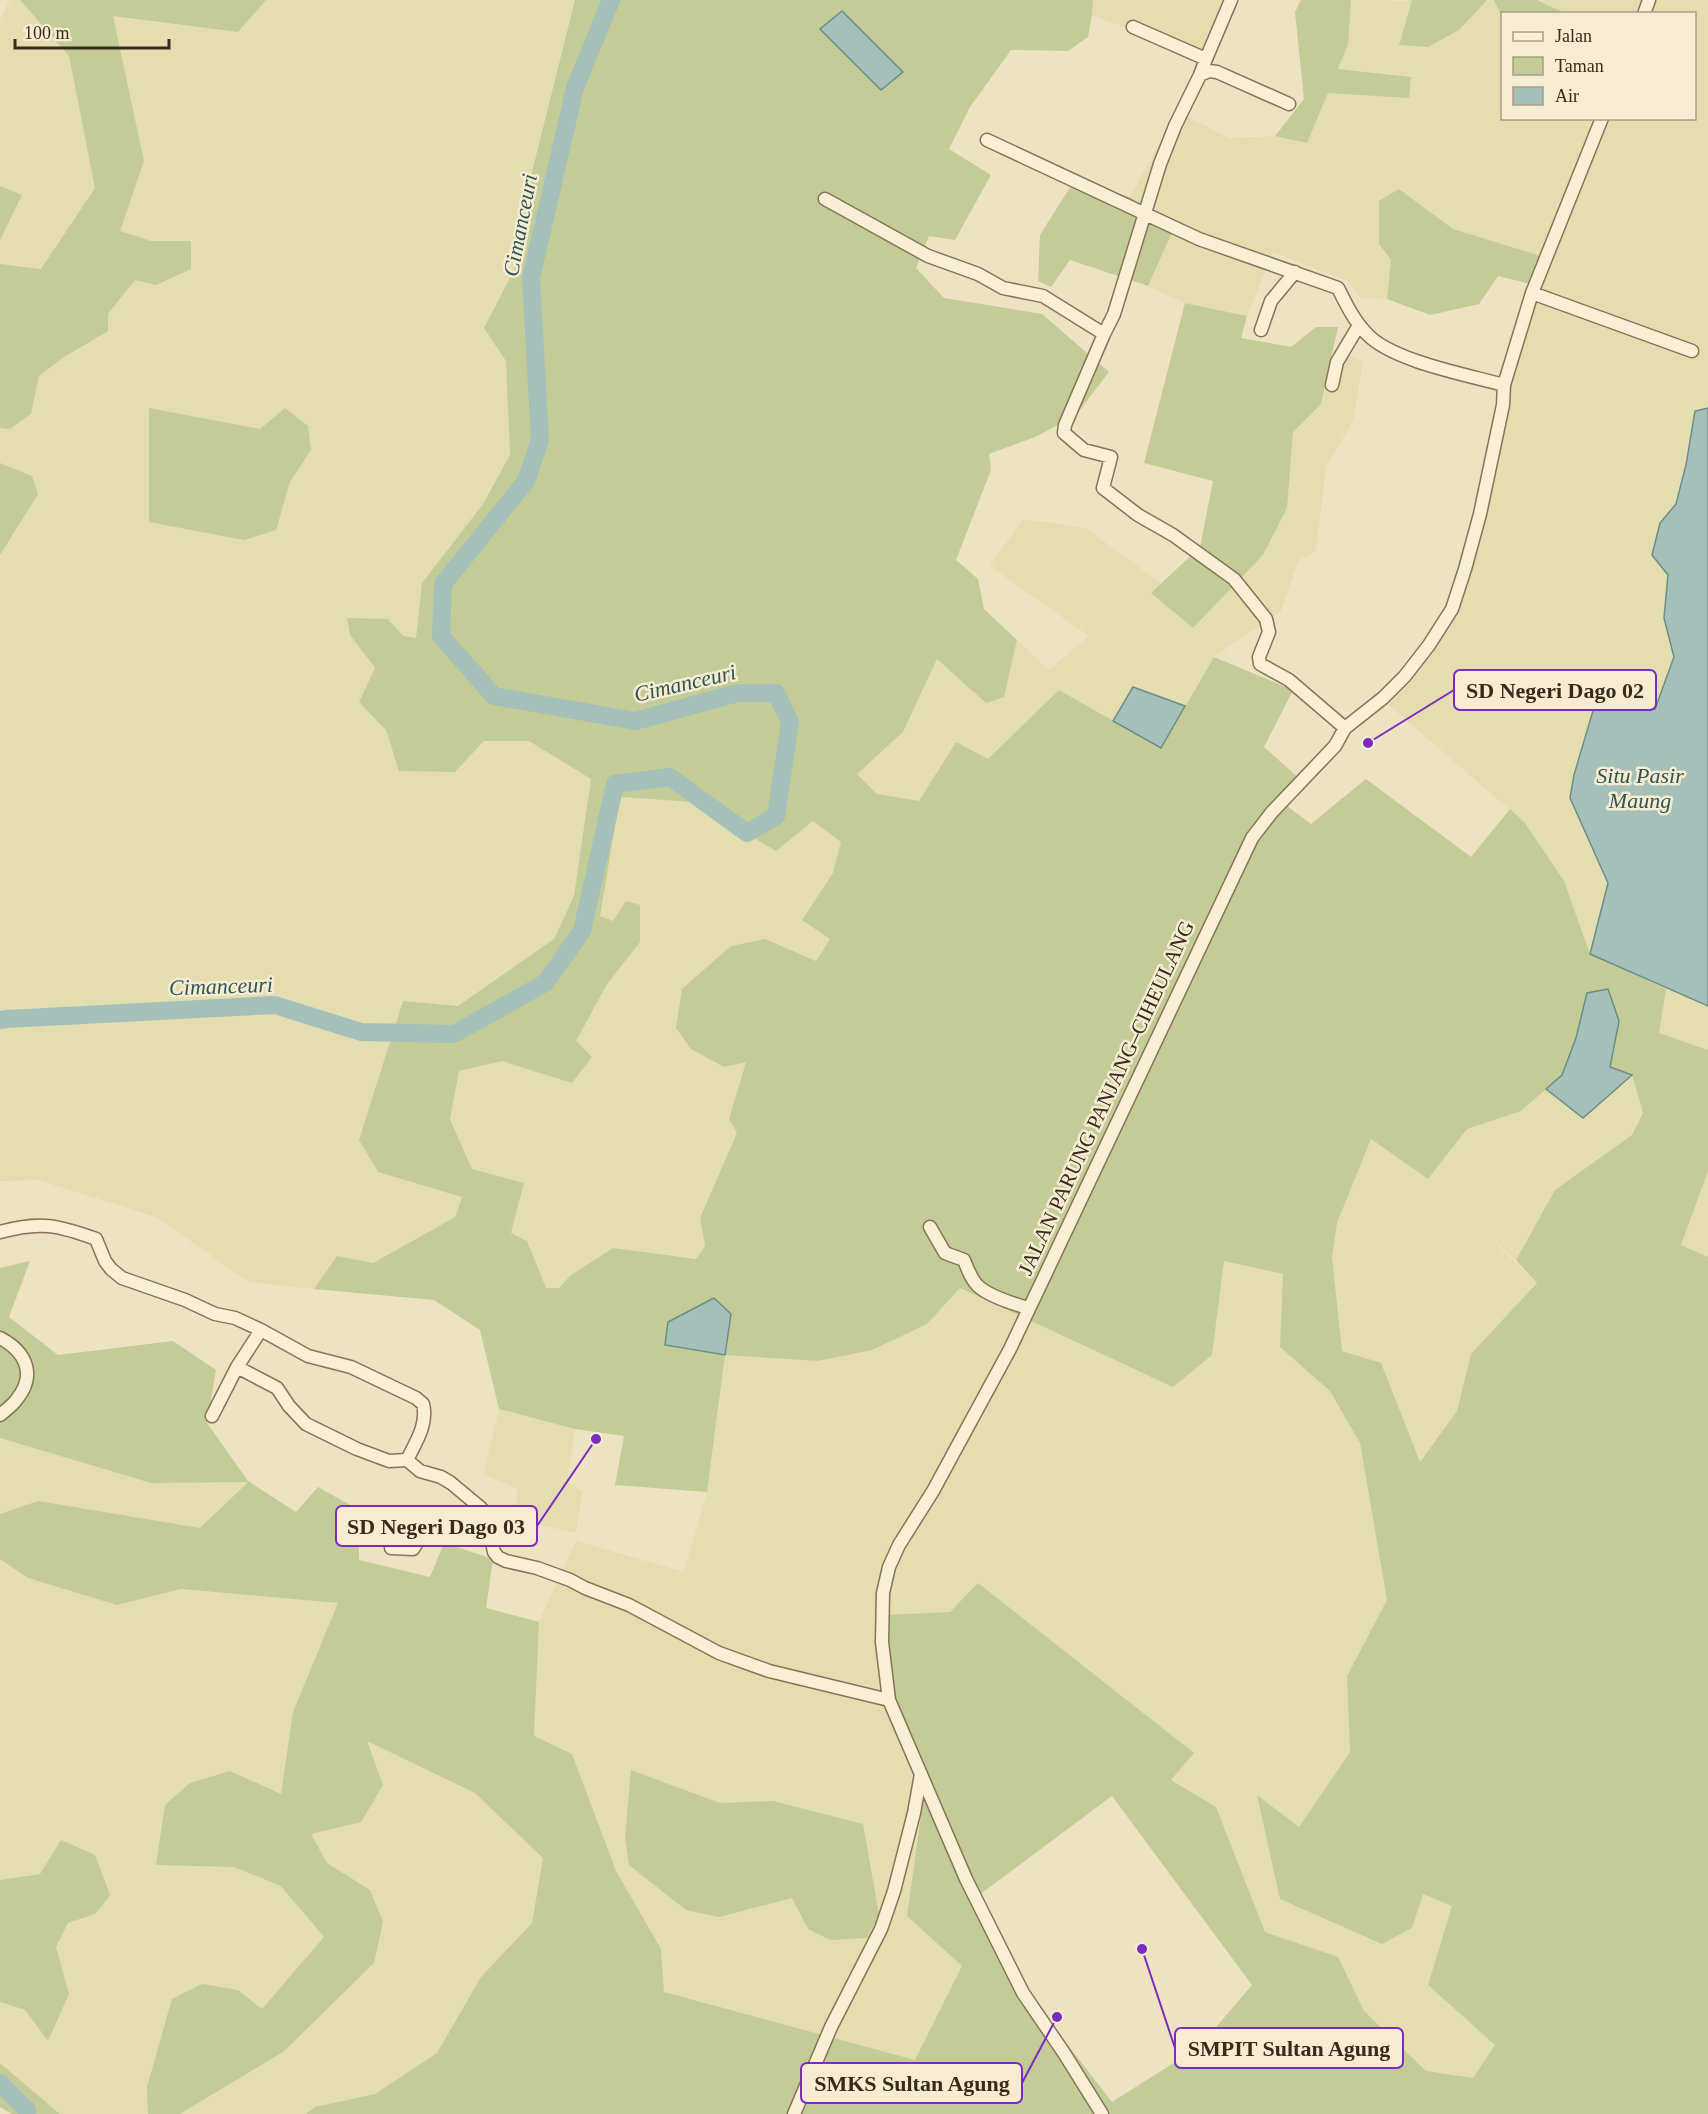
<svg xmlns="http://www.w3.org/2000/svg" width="1708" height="2114" font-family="Georgia,serif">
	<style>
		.farmland { fill: #e3ddaf; fill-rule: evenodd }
		.green { fill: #c3cb96; fill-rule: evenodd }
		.water { fill: #a4c0b9; stroke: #6b8e87; stroke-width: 1.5 }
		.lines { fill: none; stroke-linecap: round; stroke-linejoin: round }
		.river { stroke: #a4c0b9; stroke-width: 18 }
		.minor-casing { stroke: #877359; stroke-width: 15 }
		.minor { stroke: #f8efd5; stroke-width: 12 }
		.labels { text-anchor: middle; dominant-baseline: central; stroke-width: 5; stroke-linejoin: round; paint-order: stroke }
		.street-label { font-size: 21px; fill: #372b1d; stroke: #f5ecd1 }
		.water-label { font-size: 22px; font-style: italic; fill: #2d5655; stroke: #f5ecd1 }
		.leader { fill: none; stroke: #7b2cbf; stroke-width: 2 }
		.callout-dot { fill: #7b2cbf; stroke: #f5ecd1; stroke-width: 2 }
		.callout { fill: #f5ecd1; stroke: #7b2cbf; stroke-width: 2 }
		.callout-label { font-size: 22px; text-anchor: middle; font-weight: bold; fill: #372b1d }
	</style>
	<rect width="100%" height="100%" fill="#ede2c2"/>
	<path class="farmland" d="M10 0H20L69 56 95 188 41 269 0 264V240L22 195 0 186V20Z
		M266 0H575L528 188 515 268 485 328 506 361 510 455 483 504 422 583 416 639 403 636 388 619H347L350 635 375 668 359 702 386 730 399 771 455 772 484 741H529L591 779 574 896 554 939 458 1006 403 1001 390 1045 379 1172 462 1196 455 1217 372 1263 337 1256 314 1289 249 1282 156 1217 38 1180 0 1181V555L32 476 0 463V428L10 429 31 414 39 376 64 357 108 314 135 280 191 241H151L120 231 144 161 113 16 238 32ZM149 408 260 429 285 408 308 427 311 450 290 482 276 530Z
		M1093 0H1223L1199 56 1092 15Z
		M1351 0 1412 1 1459 30 1487 0H1494L1502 18V118H1694V14L1565 13 1537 0H1708V408L1695 411 1686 465 1676 504 1660 523 1668 575 1664 618 1674 657 1655 709 1622 697 1571 798 1608 883 1590 954 1564 881 1525 823 1383 700 1420 656 1461 587 1525 321 1550 259 1452 229 1399 189 1379 244 1391 260 1387 299 1361 298 1348 281 1273 252 1247 316 1185 303 1148 286 1174 228 1130 197 1177 111 1229 138 1275 136 1307 143 1328 93 1411 77 1338 69 1348 44Z
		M1334 351 1363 361 1353 421 1326 467 1316 550 1298 561 1281 611 1214 657 1185 706 1133 687 1113 721 1059 691 988 759 956 742 919 801 877 794 856 774 903 732 937 658 1004 697 1017 640 1049 670 1089 636 990 566 1023 519 1085 528 1161 583 1151 593 1193 628 1263 555 1287 508 1293 432 1321 404Z
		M620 797 693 802 776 850 813 821 841 842 833 873 802 920 830 939 816 961 765 939 731 946 746 1061 729 1119 737 1133 700 1218 705 1246 696 1259 613 1248 571 1275 559 1288H545L527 1241 511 1233 524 1183 472 1169 450 1119 459 1071 502 1061 572 1083 592 1057 575 1042 607 984 640 941 613 921 600 916Z
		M1666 989 1708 1006V1050L1658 1033Z
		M1632 1075 1643 1113 1632 1135 1555 1190 1516 1260 1478 1226 1537 1283 1471 1354 1457 1411 1419 1463 1381 1364 1342 1351 1332 1257 1337 1223 1371 1139 1428 1179 1467 1129 1521 1111 1546 1089 1583 1117Z
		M1708 1171V1257L1681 1245Z
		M1224 1261 1283 1274 1280 1347 1330 1391 1360 1443 1387 1600 1347 1676 1350 1752 1299 1827 1257 1796 1412 1928 1423 1893 1452 1906 1428 1985 1495 2045 1473 2078 1426 2071 1364 2011 1338 1957 1265 1932 1216 1807 1171 1780 1194 1753 950 1612 883 1615 925 1787 907 1916 962 1966 915 2060 664 1992 660 1949 616 1871 572 1754 534 1736 539 1622 576 1541 684 1572 707 1492 725 1355 818 1361 927 1324 960 1288 1022 1318 1212 1355Z
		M499 1409 575 1429 567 1482 582 1491 576 1533 514 1519 518 1489 484 1474Z
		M0 1438 151 1483 248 1481 200 1528 38 1501 0 1514Z
		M0 1559 28 1578 117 1605 181 1589 338 1603 293 1712 281 1794 230 1771 156 1865 234 1867 282 1886 324 1937 262 2009 238 1990 147 2087 148 2114H60L0 2063V2002L25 2010 48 2041 69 1994 55 1947 68 1923 95 1914 40 1874 0 1880Z
		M366 1740 475 1793 543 1857 532 1923 481 1977 437 2053 375 2094 315 2107 306 2114H180L283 2052 370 1890 327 1863 310 1834 361 1821Z"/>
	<path class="green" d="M20 0H266L238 32 113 16 144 161 120 231 151 241H191V269L156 285 135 280 108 314V331L64 357 39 376 31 414 10 429 0 428V264L41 269 95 188 69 56Z
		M575 0H1093L1092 15 1088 37 1068 51 1011 50 970 107 949 149 991 175 955 240 929 236 916 268 944 298 1042 314 1109 372 1075 416 1035 437 989 454 991 470 956 560 978 579 984 609 1017 640 1004 697 986 703 937 659 903 732 857 774 877 794 919 801 956 742 988 759 1059 690 1161 748 1214 657 1293 690 1264 747 1301 780 1283 803 1311 824 1366 779 1471 857 1510 809 1525 823 1564 881 1590 954 1666 989 1659 1033 1708 1050V1171L1681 1245 1708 1257V2114H306L315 2107 375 2094 437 2053 481 1977 532 1923 543 1858 475 1793 367 1741 383 1785 361 1822 311 1834 327 1863 370 1890 383 1922 374 1963 283 2052 180 2114H148L147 2087 172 1999 202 1984 238 1990 262 2009 324 1937 281 1886 234 1867 156 1865 165 1805 190 1783 230 1771 281 1794 293 1712 338 1603 181 1589 117 1605 28 1578 0 1559V1514L38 1501 200 1528 248 1482 151 1483 0 1438V1268L30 1261 9 1317 58 1355 173 1341 216 1370 207 1423 248 1481 296 1512 318 1487 359 1510V1560L430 1577 444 1543 493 1559 486 1608 539 1622 534 1736 572 1754 616 1871 661 1949 664 1992 915 2060 962 1966 907 1916 925 1787 889 1706 883 1615 950 1612 978 1583 1194 1753 1171 1780 1216 1807 1265 1932 1338 1957 1364 2011 1426 2071 1473 2078 1495 2045 1428 1985 1452 1906 1423 1894 1412 1928 1382 1944 1280 1899 1257 1795 1299 1827 1350 1752 1347 1676 1387 1600 1360 1443 1330 1391 1280 1347 1283 1274 1224 1261 1212 1355 1173 1387 960 1288 927 1324 872 1350 818 1361 725 1355 707 1492 615 1485 624 1436 575 1429 499 1409 480 1330 434 1300 314 1289 337 1256 373 1263 455 1217 462 1197 378 1172 359 1140 403 1001 458 1006 554 939 574 896 591 779 529 741H484L455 772 399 771 386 730 359 702 375 668 350 635 347 618 388 619 403 636 416 638 422 583 483 504 510 455 506 361 484 328 515 268 528 188ZM620 797 693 802 776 851 813 821 841 842 833 873 802 920 830 939 816 961 765 939 731 946 682 989 676 1028 691 1049 724 1067 746 1062 729 1119 737 1133 700 1218 705 1246 696 1259 613 1248 571 1275 559 1288H546L527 1241 511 1233 524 1183 472 1169 450 1119 459 1071 502 1061 572 1083 592 1057 576 1041 607 984 640 942V905L626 901 613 921 600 916ZM1587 993 1619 1021 1610 1068 1632 1075 1643 1113 1632 1135 1555 1190 1516 1260 1537 1283 1471 1354 1457 1411 1420 1462 1381 1363 1342 1351 1332 1257 1337 1223 1371 1139 1428 1179 1467 1129 1521 1111 1562 1075 1576 1038ZM1112 1796 1252 1985 1199 2047 1112 2102 1042 2012 975 1898Z
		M1301 0H1351L1348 44 1338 69 1411 77 1409 98 1328 93 1307 143 1275 136 1304 99 1295 12Z
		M1408 0H1487L1459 30 1428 47 1399 45 1412 1Z
		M1494 0H1537L1565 13 1502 14V18Z
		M1074 181 1130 197 1174 228 1148 286 1070 260 1051 287 1038 281 1040 235Z
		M0 186 22 195 0 240Z
		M1399 189 1453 229 1550 259 1539 286 1498 276 1479 304 1430 315 1387 299 1391 260 1379 244V201Z
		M1185 303 1247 316 1241 338 1291 347 1316 327H1338L1321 404 1293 432 1287 508 1263 555 1193 628 1151 593 1200 547 1213 481 1144 463Z
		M149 408 260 429 285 408 308 426 311 450 290 482 276 530 244 540 149 522Z
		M0 463 32 476 38 494 0 555Z
		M631 1770 720 1803 773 1801 863 1824 879 1915 867 1938 830 1940 808 1929 792 1898 719 1917 686 1910 629 1865 625 1837Z
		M61 1840 95 1855 110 1895 95 1914 68 1923 56 1947 69 1994 48 2041 25 2010 0 2002V1880L40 1874Z
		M0 2063 60 2114H12L0 2107Z"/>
	<path class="water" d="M842 11 903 72 881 90 820 29Z
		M1708 408V1006L1590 954 1608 883 1570 798 1574 775 1595 704 1622 697 1655 709 1674 657 1664 618 1668 575 1652 555 1660 523 1676 504 1686 465 1695 411Z
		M1133 687 1185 706 1161 748 1113 721Z
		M1608 989 1619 1021 1610 1067 1632 1075 1583 1118 1546 1089 1562 1075 1576 1038 1587 993Z
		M714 1298 731 1314 725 1355 665 1345 668 1322Z"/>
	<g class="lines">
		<path class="river" d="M0 1020 7 1019 275 1005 361 1032 454 1034 545 983 582 931 615 784 670 777 747 833 776 816 790 722 776 693H738L635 721 494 696 441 636 443 584 526 481 540 440 531 278 575 88 611 0
			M0 2083 27 2110V2114"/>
		<defs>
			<path id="minor" d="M1644 14 1649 0
				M1133 27 1206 59 1200 75
				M1206 59 1231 0
				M1289 104 1217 72 1209 71 1200 75 1175 126 1160 164 1114 314 1104 334 1065 425 1064 433 1084 450 1111 457 1103 488 1138 515 1173 535 1234 579 1266 619 1269 632 1259 657 1260 664 1289 680 1345 728
				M987 140 1199 239 1338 288C1346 304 1354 321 1367 334 1392 361 1468 375 1504 385
				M825 199 928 256 978 274 1003 288 1043 296 1104 334
				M1532 293 1692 351
				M1261 330 1271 301 1295 272
				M1332 385 1337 362 1359 325
				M930 1227 945 1253 964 1260C968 1270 971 1279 978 1286 989 1296 1014 1304 1028 1308
				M0 1232C40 1221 58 1225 96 1239L105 1261 111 1269 122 1278 185 1300 215 1314 235 1318 261 1330 308 1356 351 1367 416 1398 423 1404C428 1424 416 1442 407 1460L420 1471 441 1477 451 1483 481 1508 488 1523 494 1552 498 1557 506 1561 537 1568 570 1580 585 1588 629 1605 719 1653 769 1671 889 1700
				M0 1338C25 1351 37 1374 17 1399 13 1405 6 1410 0 1415
				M237 1367 277 1388 289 1406 306 1424 357 1449 389 1461 407 1460
				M212 1416 237 1367 261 1330
				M391 1548 413 1549 426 1528 472 1538 491 1539
				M794 2114 831 2027 881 1929 894 1891 914 1813 921 1774
				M1102 2114 1064 2053 1023 1993 966 1879 889 1700 882 1642 883 1593 889 1567 899 1545 933 1491 1010 1349 1252 838 1272 812 1335 746 1345 728 1383 698 1405 676 1429 645 1452 609 1465 569 1480 514 1503 405 1504 385 1532 293 1602 118"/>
		</defs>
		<use href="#minor" class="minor-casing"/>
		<use href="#minor" class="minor"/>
	</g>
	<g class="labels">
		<g class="street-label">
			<text transform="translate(1106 1098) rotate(-65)">JALAN PARUNG PANJANG–CIHEULANG</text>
		</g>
		<g class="water-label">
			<text transform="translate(520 225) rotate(-79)">Cimanceuri</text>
			<text transform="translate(685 683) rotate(-13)">Cimanceuri</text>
			<text x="1640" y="775">Situ Pasir<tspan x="1640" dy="25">Maung</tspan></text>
			<text transform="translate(221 986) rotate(-2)">Cimanceuri</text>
		</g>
	</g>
	<path class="leader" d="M1368 743L1454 690M596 1439L537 1526M1142 1949L1175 2048M1057 2017L1022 2083"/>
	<g class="callout-dot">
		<circle cx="1368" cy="743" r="6"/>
		<circle cx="596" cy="1439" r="6"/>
		<circle cx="1142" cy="1949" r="6"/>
		<circle cx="1057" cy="2017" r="6"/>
	</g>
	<g class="callout">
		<rect x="1454" y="670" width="202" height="40" rx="6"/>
		<rect x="336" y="1506" width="201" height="40" rx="6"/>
		<rect x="1175" y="2028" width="228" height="40" rx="6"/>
		<rect x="801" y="2063" width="221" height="40" rx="6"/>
	</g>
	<g class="callout-label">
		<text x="1555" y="698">SD Negeri Dago 02</text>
		<text x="436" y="1534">SD Negeri Dago 03</text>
		<text x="1289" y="2056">SMPIT Sultan Agung</text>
		<text x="912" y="2091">SMKS Sultan Agung</text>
	</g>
	<rect x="1501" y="12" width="195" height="108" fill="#f5ecd1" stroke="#a99f89" stroke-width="1.5"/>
	<rect x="1513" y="32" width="30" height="9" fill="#f8efd5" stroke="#a99f89" stroke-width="1.5"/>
	<text x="1555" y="42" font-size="18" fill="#372b1d">Jalan</text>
	<rect x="1513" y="57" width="30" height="18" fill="#c3cb96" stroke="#a99f89" stroke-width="1.5"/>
	<text x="1555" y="72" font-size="18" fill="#372b1d">Taman</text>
	<rect x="1513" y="87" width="30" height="18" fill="#a4c0b9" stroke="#a99f89" stroke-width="1.5"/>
	<text x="1555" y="102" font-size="18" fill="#372b1d">Air</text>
	<path d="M15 39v9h154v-9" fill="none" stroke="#372b1d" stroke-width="3"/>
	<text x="24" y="39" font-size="18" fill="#372b1d" stroke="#f5ecd1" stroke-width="4.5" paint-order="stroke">100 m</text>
</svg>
